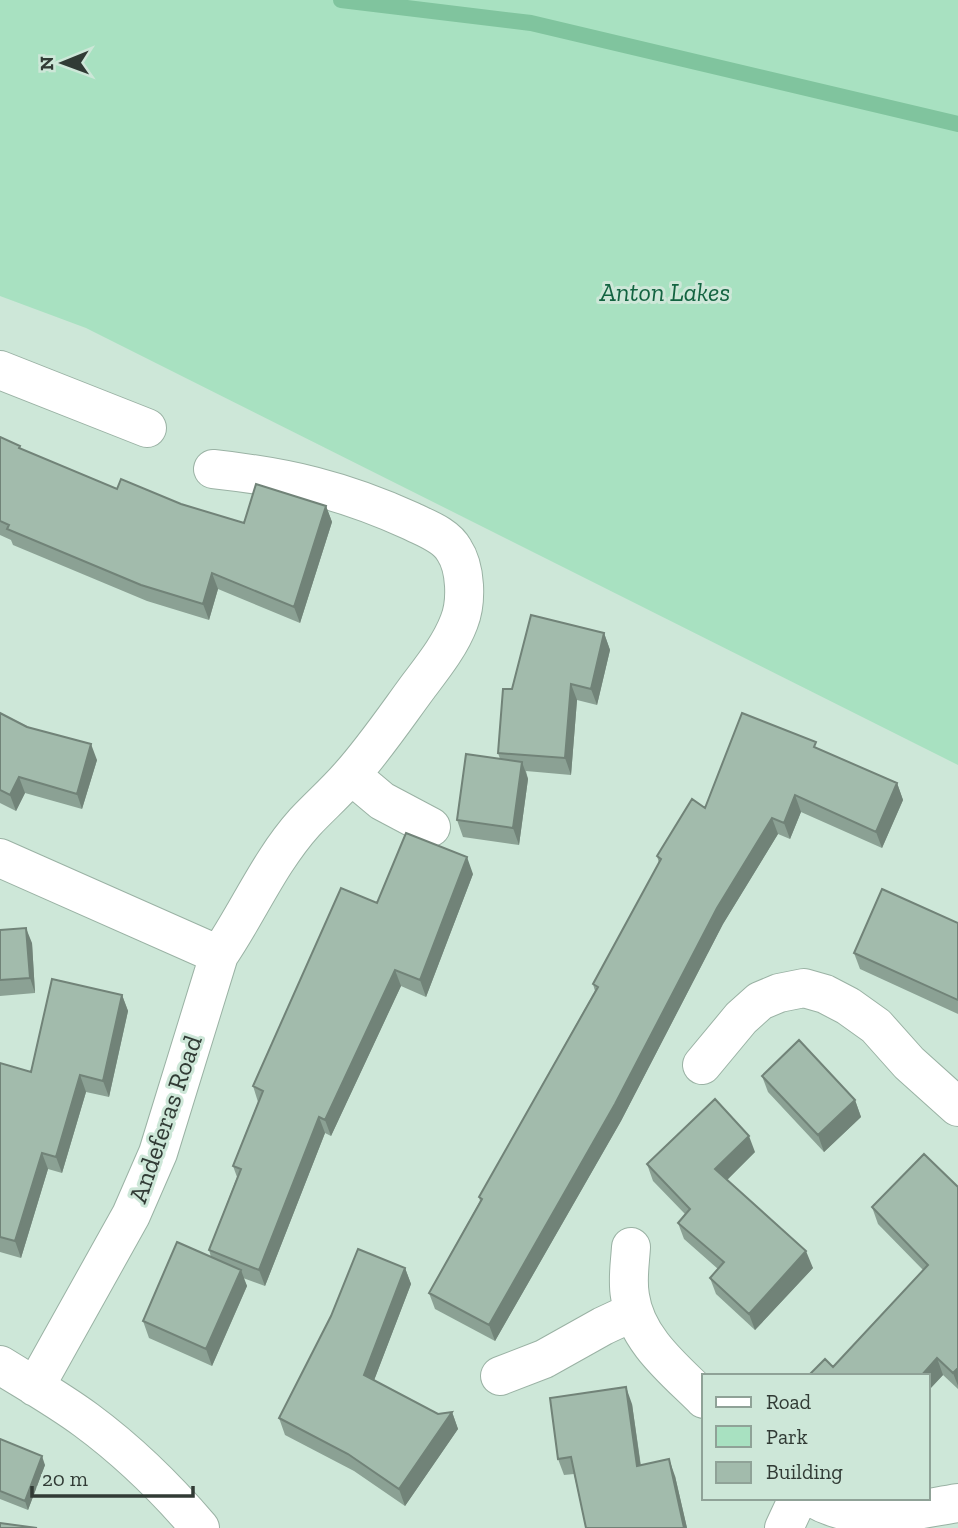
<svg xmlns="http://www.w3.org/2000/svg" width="958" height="1528" font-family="'Zilla Slab',serif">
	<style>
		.green { fill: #a8e1c1 }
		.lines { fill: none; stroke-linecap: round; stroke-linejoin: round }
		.stream { stroke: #80c49e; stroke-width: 16 }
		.minor-casing { stroke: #9ab2a4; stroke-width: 40 }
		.minor { stroke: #fff; stroke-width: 38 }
		.wall { fill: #8ba194 }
		.shaded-wall { fill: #718378 }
		.building { fill: #a2bbac; stroke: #718378; stroke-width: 2 }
		.labels { text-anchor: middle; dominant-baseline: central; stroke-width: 6; stroke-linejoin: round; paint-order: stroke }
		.park-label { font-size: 26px; font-style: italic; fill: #136441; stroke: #cde7d8 }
		.street-label { font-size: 26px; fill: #313b35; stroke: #cde7d8 }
	</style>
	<rect width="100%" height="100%" fill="#cde7d8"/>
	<path class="green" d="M0 0H958V765L86 328 0 296Z"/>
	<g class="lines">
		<path class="stream" d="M341 0 531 23 958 124"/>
		<defs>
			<path id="minor" d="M0 370 147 428
				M351 775 382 801 431 827
				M0 858 219 955
				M702 1065 741 1018 760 1001 779 993 804 988 825 994 848 1006 876 1026 909 1063 958 1107
				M631 1247C630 1264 627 1280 630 1296 636 1340 675 1370 704 1399
				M0 1365C29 1383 59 1400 86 1420 128 1451 166 1488 200 1528
				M500 1376 544 1359 603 1326 633 1312
				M35 1387 131 1215 158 1153 219 955C249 911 269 862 305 822 319 807 335 793 349 777 374 749 395 718 417 688 432 668 450 646 459 622 467 602 466 568 454 550 446 535 425 528 411 521 343 490 287 477 213 469
				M813 1498C859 1525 908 1511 958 1503
				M784 1528 798 1498"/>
		</defs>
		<use href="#minor" class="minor-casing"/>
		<use href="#minor" class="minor"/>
	</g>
	<path class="wall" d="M0 437 21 449 117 489 181 504 244 523 326 506 332 522 300 623 218 589 209 620 147 601 13 545 11 540 0 535Z
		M604 633 610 650 597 705 577 700 571 775 526 771 528 779 519 845 463 837 457 820 500 759 498 753 512 689Z
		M0 713 97 760 82 809 25 793 16 811 0 803Z
		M818 749 897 783 903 800 882 848 801 812 790 839 778 834 723 924 621 1121 495 1341 435 1309 429 1293 480 1201 479 1197 595 991 593 984 659 863 657 856 705 808Z
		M473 874 426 997 401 986 331 1136 325 1133 265 1286 243 1278 247 1286 212 1366 149 1338 143 1321 211 1257 209 1250 237 1177 233 1166 258 1102 253 1086 377 903Z
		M958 923V1014L860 969 854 953Z
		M0 930 32 943 35 993 0 996Z
		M122 995 128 1011 109 1097 86 1092 62 1173 48 1169 21 1258 0 1252V1063L31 1072Z
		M762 1076 855 1100 861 1117 824 1152 768 1092Z
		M755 1152 727 1180 813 1268 755 1330 716 1294 710 1278 718 1269 684 1239 678 1223 685 1214 653 1181 647 1164Z
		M958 1187V1389L943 1375 928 1391V1376L833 1367 923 1270 878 1224 872 1207Z
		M405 1268 411 1284 374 1380 438 1414 452 1412 458 1429 405 1506 354 1471 285 1435 279 1418Z
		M632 1404 641 1466 675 1476 687 1528H586L574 1474 564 1475 558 1459Z
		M0 1439 45 1465 28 1510 0 1499Z"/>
	<path class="shaded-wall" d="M326 506 332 522 300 623 294 607Z
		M212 573 218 589 209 620 203 604Z
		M604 633 610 650 597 705 591 689Z
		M571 684 577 700 571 775 565 758Z
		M91 744 97 760 82 809 77 794Z
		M522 762 528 779 519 845 513 828Z
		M19 777 25 793 16 811 10 795Z
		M897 783 903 800 882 848 876 832Z
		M795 795 801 812 790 839 784 823Z
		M772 818 778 834 723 924 621 1121 495 1341 489 1325 717 908Z
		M467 857 473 874 426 997 420 980Z
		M26 928 32 943 35 993 30 978Z
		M395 970 401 986 331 1136 325 1120Z
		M122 995 128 1011 109 1097 103 1081Z
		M80 1075 86 1092 62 1173 56 1157Z
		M855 1100 861 1117 824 1152 818 1135Z
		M319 1117 325 1133 265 1286 259 1270Z
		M749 1136 755 1152 721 1186 715 1169Z
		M42 1153 48 1169 21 1258 15 1241Z
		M806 1251 813 1268 755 1330 749 1314Z
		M405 1268 411 1284 370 1391 364 1375Z
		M241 1270 247 1286 212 1366 206 1349Z
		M937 1358 943 1375 928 1391V1376H921Z
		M958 1368V1386L953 1373Z
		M626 1387 632 1404 643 1483 637 1466Z
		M452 1412 458 1429 405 1506 399 1489Z
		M42 1456 45 1465 28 1510 25 1501Z
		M669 1459 675 1476 687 1528H684Z"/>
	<path class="building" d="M0 437 20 446 19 448 117 489 121 479 181 504 244 523 256 484 326 506 294 607 212 573 203 604 141 585 7 529 9 525 0 521Z
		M531 615 604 633 591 689 571 684 565 758 498 753 503 689H512Z
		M0 713 27 727 91 744 77 794 19 777 10 795 0 790Z
		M742 713 816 742 814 747 897 783 876 832 795 795 784 823 772 818 717 908 615 1104 489 1325 429 1293 482 1199 479 1197 598 987 593 984 661 859 657 856 692 799 705 808Z
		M466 754 522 762 513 828 457 820Z
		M406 833 467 857 420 980 395 970 325 1120 319 1117 259 1270 209 1250 241 1169 233 1166 263 1091 253 1086 341 888 377 903Z
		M882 889 958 923V1000L854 953Z
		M26 928 30 978 0 980V930Z
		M52 979 122 995 103 1081 80 1075 56 1157 42 1153 15 1241 0 1237V1063L31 1072Z
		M799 1040 855 1100 818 1135 762 1076Z
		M715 1099 749 1136 715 1169 806 1251 749 1314 710 1278 724 1262 678 1223 690 1209 647 1164Z
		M924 1154 958 1187V1368L953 1373 937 1358 921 1376H808L825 1359 833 1367 928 1265 872 1207Z
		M177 1242 241 1270 206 1349 143 1321Z
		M358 1249 405 1268 364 1375 438 1414 452 1412 399 1489 348 1454 279 1418 331 1316Z
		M626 1387 637 1466 669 1459 684 1528H586L571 1457 558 1459 550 1398Z
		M0 1439 42 1456 25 1501 0 1491Z
		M0 1523 37 1528H0Z"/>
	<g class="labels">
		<g class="park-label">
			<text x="665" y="292">Anton Lakes</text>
		</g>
		<g class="street-label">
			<text transform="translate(165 1119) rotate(-71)">Andeferas Road</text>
		</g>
	</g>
	<rect x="702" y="1374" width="228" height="126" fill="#cde7d8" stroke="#8fa297" stroke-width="2"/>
	<rect x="716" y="1397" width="35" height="10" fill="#ffffff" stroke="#8fa297" stroke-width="2"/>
	<text x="766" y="1409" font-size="21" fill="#313b35">Road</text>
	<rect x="716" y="1426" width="35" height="21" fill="#a8e1c1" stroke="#8fa297" stroke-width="2"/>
	<text x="766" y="1444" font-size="21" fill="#313b35">Park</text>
	<rect x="716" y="1462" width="35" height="21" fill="#a2bbac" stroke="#8fa297" stroke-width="2"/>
	<text x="766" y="1479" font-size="21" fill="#313b35">Building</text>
	<g transform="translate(63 63) rotate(269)" stroke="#cde7d8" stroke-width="5" paint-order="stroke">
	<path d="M0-5L12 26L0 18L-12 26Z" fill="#313b35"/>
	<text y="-10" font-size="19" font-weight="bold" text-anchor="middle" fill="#313b35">N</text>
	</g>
	<path d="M32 1486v10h161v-10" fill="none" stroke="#313b35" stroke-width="3.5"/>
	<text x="42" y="1486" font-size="21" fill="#313b35" stroke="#cde7d8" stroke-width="5" paint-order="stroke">20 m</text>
</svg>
